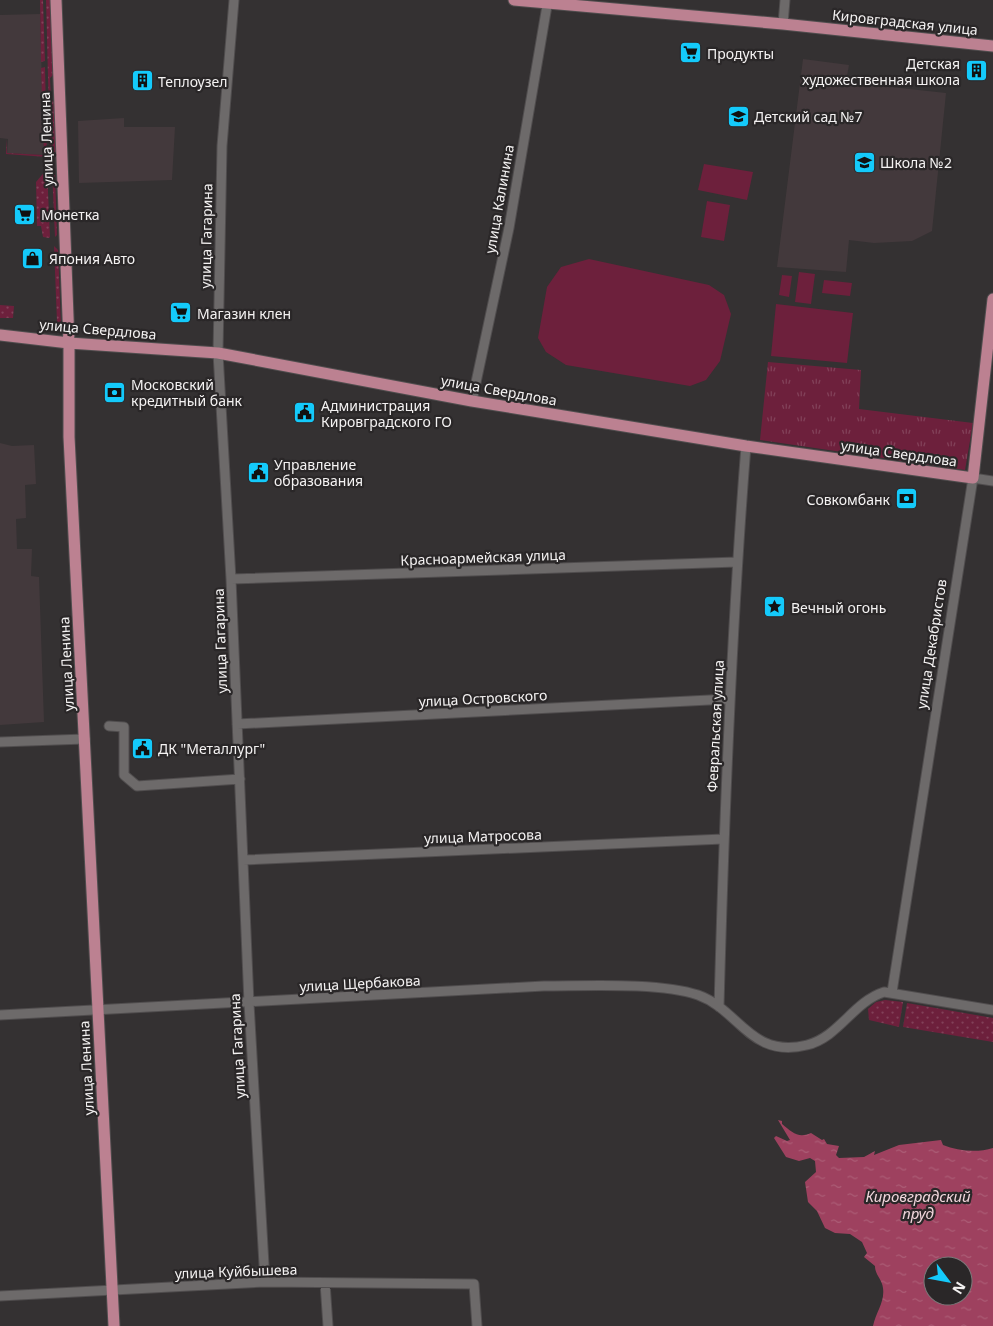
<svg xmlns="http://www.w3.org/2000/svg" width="993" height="1326" font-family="'Noto Sans',sans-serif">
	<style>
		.built { fill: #43393c }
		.grass { fill: url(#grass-dots) }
		.park { fill: url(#park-tufts) }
		.pitch { fill: #6d203c }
		.water { fill: url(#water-ripples); fill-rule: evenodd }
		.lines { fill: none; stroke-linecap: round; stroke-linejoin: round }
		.minor-casing { stroke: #504d4e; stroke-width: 11 }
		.major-casing { stroke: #504d4e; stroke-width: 13 }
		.minor { stroke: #6d6a6a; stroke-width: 9 }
		.major { stroke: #bc8191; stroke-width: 11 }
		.labels { text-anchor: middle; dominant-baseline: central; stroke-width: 4.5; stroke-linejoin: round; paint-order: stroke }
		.street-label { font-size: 14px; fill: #f4f2f2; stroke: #2a2728 }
		.poi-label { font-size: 14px; fill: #f4f2f2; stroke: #2a2728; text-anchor: start }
		.water-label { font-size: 15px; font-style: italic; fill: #f1d6dc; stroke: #2a2728 }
	</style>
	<defs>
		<pattern id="grass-dots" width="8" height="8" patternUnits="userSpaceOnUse" patternTransform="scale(1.25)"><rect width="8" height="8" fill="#6d203c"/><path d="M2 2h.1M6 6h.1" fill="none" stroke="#824159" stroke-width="1.8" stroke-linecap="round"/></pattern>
		<pattern id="park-tufts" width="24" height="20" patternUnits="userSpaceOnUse" patternTransform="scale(1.25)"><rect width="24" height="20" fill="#6d203c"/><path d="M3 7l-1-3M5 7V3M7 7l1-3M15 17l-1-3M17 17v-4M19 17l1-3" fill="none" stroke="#824159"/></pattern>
		<pattern id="water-ripples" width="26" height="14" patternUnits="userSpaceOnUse" patternTransform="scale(1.25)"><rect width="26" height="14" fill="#9e415f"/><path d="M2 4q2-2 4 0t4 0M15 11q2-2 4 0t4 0" fill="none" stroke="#ac5d76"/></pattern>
	</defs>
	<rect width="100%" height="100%" fill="#343132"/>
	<path class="built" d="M40 14 44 155 7 153 8 139 0 138V15Z
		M803 59 849 65 847 76 854 83 946 93 932 231 912 241 874 243 849 240 846 272 777 267Z
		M124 118V127H175L172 180 79 183 78 121Z
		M0 443 12 446 34 445 36 484 25 485 26 518 16 519 17 549H32L31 576 39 577 44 722 0 725Z"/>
	<path class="grass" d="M40 0H43L45 61 41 62Z
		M46 0H51L53 75 50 78 51 99 54 102 56 151 53 156 50 154Z
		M45 67 47 157 6 154 7 139V153L44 155 41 68Z
		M47 169 50 237 49 238 43 237 41 226H37L36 182Z
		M52 170 55 175 57 235 55 237Z
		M54 246 58 250 61 326 57 322Z
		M0 305 14 306 13 318H0Z
		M885 1000 903 1002 899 1027 869 1020 868 1009 876 1002Z
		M907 1003 993 1018V1042L903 1027Z"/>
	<path class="park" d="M768 362 861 370 859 409 973 423 965 470 760 440Z"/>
	<path class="pitch" d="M704 164 753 172 747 200 698 190Z
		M707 201 730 205 724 241 701 237Z
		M589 259 709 285 724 295 731 314 720 361 706 380 690 386 566 365 546 352 538 338 547 287 561 267Z
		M799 272 815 274 811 304 795 302Z
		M782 275 792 276 789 297 779 295Z
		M824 280 852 283 850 296 822 293Z
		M776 304 853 313 847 363 771 356Z"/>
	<path class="water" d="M778 1120 782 1121V1124C792 1132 798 1139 811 1133L822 1140 824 1139 827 1144 839 1146 836 1155 839 1158 864 1157 875 1151 874 1155 899 1145 941 1140 943 1145C958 1151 977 1153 993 1148V1326H873C876 1312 885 1302 883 1288 882 1279 875 1275 875 1266L864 1257 867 1253 862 1242 850 1234 835 1233 825 1228 817 1211 808 1202 805 1182 816 1172 815 1161 810 1158 799 1161 786 1157 774 1138 776 1136 787 1141 790 1140ZM933 1266H963V1296H933Z"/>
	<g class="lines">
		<defs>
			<path id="minor" d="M234 0 222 146 218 353 231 579 249 1003 265 1282
				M783 24 785 0
				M472 401 509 228 548 0
				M231 579 737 562
				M237 724 729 699
				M109 726 124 727V775L137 786 240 779
				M0 742 85 739
				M243 860 723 839
				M892 992 973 478 993 481
				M719 1007C724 820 731 633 746 446
				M0 1015 544 986C586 986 659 982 698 995 740 1010 750 1059 807 1045 839 1037 853 1002 884 992L993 1010
				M325 1283 328 1326
				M0 1296 265 1282 474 1284 477 1326"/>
			<path id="major" d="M56 0 69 343V437L114 1326
				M514 0 783 24 993 46
				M0 335 69 343 218 353 472 401 746 446 973 478 993 299"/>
		</defs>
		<use href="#minor" class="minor-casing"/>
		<use href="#major" class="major-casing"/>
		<use href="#minor" class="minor"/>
		<use href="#major" class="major"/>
	</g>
	<defs>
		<symbol id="supermarket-square" viewBox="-11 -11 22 22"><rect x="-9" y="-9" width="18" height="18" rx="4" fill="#14cafb" stroke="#2a2728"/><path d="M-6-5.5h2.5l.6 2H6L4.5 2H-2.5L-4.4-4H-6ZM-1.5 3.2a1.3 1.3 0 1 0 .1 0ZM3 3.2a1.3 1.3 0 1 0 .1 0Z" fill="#111"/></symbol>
		<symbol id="building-square" viewBox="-11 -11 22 22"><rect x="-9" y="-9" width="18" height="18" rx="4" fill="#14cafb" stroke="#2a2728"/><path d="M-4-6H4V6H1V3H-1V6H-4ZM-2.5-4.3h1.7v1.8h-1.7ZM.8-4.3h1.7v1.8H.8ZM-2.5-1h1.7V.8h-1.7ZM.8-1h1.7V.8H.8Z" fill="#111"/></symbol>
		<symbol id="school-square" viewBox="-11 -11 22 22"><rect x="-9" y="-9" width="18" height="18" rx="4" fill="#14cafb" stroke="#2a2728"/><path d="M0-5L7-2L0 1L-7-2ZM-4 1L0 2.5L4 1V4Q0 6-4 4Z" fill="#111"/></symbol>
		<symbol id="shop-square" viewBox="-11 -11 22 22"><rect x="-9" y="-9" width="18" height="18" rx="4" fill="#14cafb" stroke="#2a2728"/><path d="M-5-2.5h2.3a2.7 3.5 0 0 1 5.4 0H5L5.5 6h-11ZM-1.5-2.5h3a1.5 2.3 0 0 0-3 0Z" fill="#111"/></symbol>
		<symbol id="bank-square" viewBox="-11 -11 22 22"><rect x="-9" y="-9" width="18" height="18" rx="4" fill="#14cafb" stroke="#2a2728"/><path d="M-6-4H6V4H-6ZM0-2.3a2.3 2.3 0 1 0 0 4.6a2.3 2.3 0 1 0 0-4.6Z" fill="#111"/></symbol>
		<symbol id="civic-square" viewBox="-11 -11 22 22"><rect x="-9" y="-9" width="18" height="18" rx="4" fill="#14cafb" stroke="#2a2728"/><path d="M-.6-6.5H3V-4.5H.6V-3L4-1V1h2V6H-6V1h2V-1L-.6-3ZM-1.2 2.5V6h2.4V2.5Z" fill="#111"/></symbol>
		<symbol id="sight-square" viewBox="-11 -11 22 22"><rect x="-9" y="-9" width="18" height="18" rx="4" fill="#14cafb" stroke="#2a2728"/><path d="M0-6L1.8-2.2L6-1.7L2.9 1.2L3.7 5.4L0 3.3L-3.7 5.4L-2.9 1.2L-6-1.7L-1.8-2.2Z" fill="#111"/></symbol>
	</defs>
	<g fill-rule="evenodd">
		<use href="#supermarket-square" x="678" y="40" width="25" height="25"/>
		<use href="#building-square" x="964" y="58" width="25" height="25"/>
		<use href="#building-square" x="130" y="68" width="25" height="25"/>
		<use href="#school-square" x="726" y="104" width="25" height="25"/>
		<use href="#school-square" x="852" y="150" width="25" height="25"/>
		<use href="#supermarket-square" x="12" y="202" width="25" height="25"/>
		<use href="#shop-square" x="20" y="246" width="25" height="25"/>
		<use href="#supermarket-square" x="168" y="300" width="25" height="25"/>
		<use href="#bank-square" x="102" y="380" width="25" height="25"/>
		<use href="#civic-square" x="292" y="400" width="25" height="25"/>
		<use href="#civic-square" x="246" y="460" width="25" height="25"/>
		<use href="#bank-square" x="894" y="486" width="25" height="25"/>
		<use href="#sight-square" x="762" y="594" width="25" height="25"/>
		<use href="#civic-square" x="130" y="736" width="25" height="25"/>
	</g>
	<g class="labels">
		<g class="street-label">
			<text transform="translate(905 22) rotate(6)">Кировградская улица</text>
			<text transform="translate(46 139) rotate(-92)">улица Ленина</text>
			<text transform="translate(499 199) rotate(-80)">улица Калинина</text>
			<text transform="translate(206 236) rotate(-89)">улица Гагарина</text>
			<text transform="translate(98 329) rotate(5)">улица Свердлова</text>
			<text transform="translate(499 390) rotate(10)">улица Свердлова</text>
			<text transform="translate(899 453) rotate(8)">улица Свердлова</text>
			<text transform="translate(483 557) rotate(-2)">Красноармейская улица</text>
			<text transform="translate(220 641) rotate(-92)">улица Гагарина</text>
			<text transform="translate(931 644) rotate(-81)">улица Декабристов</text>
			<text transform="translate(66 664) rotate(-93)">улица Ленина</text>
			<text transform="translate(483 698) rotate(-3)">улица Островского</text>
			<text transform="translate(715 726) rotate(-87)">Февральская улица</text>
			<text transform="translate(483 836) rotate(-2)">улица Матросова</text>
			<text transform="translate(360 983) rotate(-3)">улица Щербакова</text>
			<text transform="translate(237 1046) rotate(-93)">улица Гагарина</text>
			<text transform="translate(86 1068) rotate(-93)">улица Ленина</text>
			<text transform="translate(236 1271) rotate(-2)">улица Куйбышева</text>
		</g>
		<g class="poi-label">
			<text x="707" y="53">Продукты</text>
			<text x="960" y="63" text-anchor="end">Детская<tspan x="960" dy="16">художественная школа</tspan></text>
			<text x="158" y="81">Теплоузел</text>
			<text x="754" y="116">Детский сад №7</text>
			<text x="880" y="162">Школа №2</text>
			<text x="41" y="214">Монетка</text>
			<text x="49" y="258">Япония Авто</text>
			<text x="197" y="313">Магазин клен</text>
			<text x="131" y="384">Московский<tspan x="131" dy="16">кредитный банк</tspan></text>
			<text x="321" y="405">Администрация<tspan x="321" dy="16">Кировградского ГО</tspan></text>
			<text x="274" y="464">Управление<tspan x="274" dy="16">образования</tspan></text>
			<text x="890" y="499" text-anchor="end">Совкомбанк</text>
			<text x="791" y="607">Вечный огонь</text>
			<text x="158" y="748">ДК "Металлург"</text>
		</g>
		<g class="water-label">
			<text x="918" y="1196">Кировградский<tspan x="918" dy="17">пруд</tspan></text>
		</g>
	</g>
	<g transform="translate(948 1281) rotate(122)"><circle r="24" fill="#2a2728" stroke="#7b7879"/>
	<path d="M0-4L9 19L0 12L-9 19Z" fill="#14cafb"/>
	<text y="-8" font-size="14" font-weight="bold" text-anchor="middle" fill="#f4f2f2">N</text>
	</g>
</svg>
